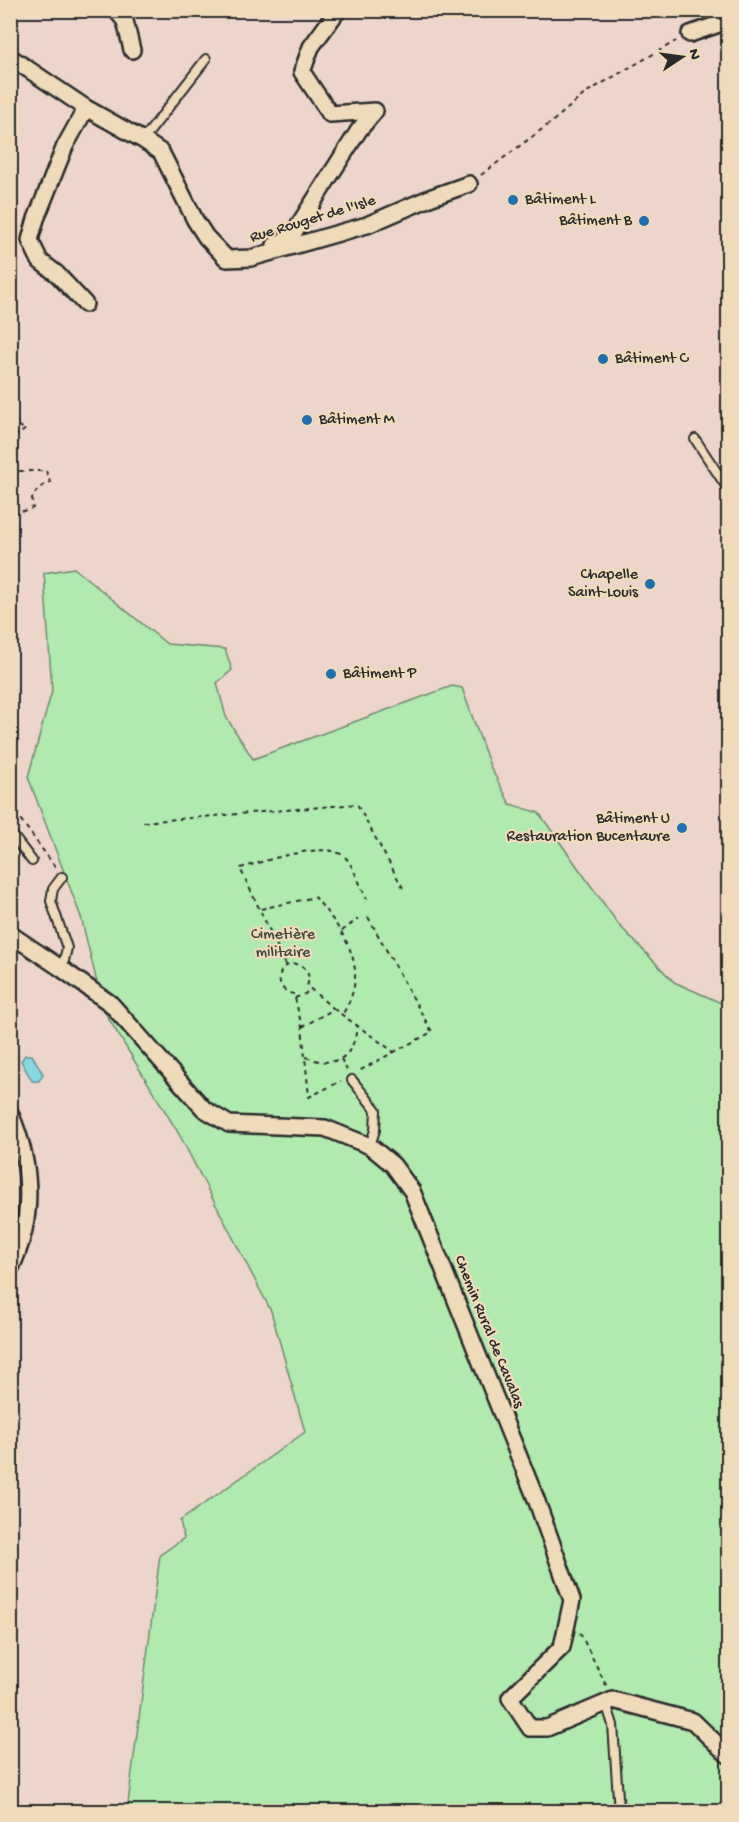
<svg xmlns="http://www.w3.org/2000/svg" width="739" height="1822" font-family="'Gochi Hand',sans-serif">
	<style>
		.green { fill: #b0eaaf; stroke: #6e8a6d; stroke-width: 1.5 }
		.water { fill: #87d8e1; stroke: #629398; stroke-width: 1.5 }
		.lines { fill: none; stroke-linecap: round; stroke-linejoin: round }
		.lane-casing { stroke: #2b2b2b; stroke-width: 12 }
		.street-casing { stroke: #2b2b2b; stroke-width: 20 }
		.path { stroke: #2b2b2b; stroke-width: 2; stroke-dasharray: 4.5 4.5; stroke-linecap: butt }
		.lane { stroke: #efdbb9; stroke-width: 8 }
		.street { stroke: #efdbb9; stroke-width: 15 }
		.poi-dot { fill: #1f6fb2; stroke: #efdbb9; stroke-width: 2 }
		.labels { text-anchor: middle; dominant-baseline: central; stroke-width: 4.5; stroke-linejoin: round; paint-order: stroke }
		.poi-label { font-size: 16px; fill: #2b2b2b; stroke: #efdbb9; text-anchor: start }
		.street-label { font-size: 16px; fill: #2b2b2b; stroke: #efdbb9 }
		.park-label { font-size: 16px; fill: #3f483f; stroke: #efdbb9 }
	</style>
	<rect width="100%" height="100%" fill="#edd5cb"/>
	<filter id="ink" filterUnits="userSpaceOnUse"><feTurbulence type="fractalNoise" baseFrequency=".0167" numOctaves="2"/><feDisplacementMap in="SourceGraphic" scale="12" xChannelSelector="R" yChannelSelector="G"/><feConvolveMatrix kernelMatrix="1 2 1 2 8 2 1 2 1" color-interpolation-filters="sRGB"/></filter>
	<g filter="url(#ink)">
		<path class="green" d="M74 568 167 644 225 649 232 670 217 683 226 717 253 759 452 686 462 688 490 766 510 804 539 813 619 925 674 982 728 1006V1811H127L160 1555 184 1538 180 1521 305 1432 271 1311 179 1134 104 1011 81 917 28 777 52 691 44 573Z"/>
		<path class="water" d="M25 1055H32L43 1074 39 1081H32L21 1061Z"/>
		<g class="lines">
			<defs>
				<path id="lane" d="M143 140 206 59
					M695 439 728 489
					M10 832 32 861
					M62 969 67 948 51 901 53 889 62 877
					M352 1080 376 1110 375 1130 370 1146
					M606 1703 613 1725 619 1812"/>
				<path id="street" d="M116 10 125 21 132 50
					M690 34 719 24 728 17
					M10 57 86 108 143 140 161 152 195 220 206 237 227 259 251 258 367 225 432 197 469 184
					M275 245 291 237 359 130 375 111 330 114 302 72 311 47 338 10
					M85 304 57 274 40 261 30 240 36 219 65 146 86 108
					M10 934 62 969 111 1004 204 1109 229 1124 325 1128 370 1146 393 1165 412 1191 536 1499 572 1600 562 1647 510 1698 530 1728H547L613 1700 693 1721 728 1755
					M10 1113C33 1166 35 1218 10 1270"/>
			</defs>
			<use href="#lane" class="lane-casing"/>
			<use href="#street" class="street-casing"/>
			<path class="path" d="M481 175 553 121 587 92 676 41
				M10 423 26 429 13 438 20 445 10 452
				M10 471H46L50 482 39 488 32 497 33 508 10 515
				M10 663 15 700 10 725
				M10 805 56 868
				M143 822 357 804 404 890
				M261 909 315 897C345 934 372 968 342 1015
				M368 917 432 1032 394 1052
				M342 931 358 919
				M286 965 240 868C264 862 326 839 345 857 353 865 361 888 367 899
				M295 998 305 994 310 989
				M334 1009 307 986C314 968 296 957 282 969 276 981 281 992 294 994L302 1027 309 1097 341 1081
				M302 1027 334 1009 394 1052 359 1071
				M306 1057C336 1069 354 1058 357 1026
				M341 1059 347 1070
				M580 1633 607 1687"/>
			<use href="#lane" class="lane"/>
			<use href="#street" class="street"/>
		</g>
	</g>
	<g class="poi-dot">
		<circle cx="513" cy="200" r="6"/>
		<circle cx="644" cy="221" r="6"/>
		<circle cx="603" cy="359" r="6"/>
		<circle cx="307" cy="420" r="6"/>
		<circle cx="650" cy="584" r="6"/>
		<circle cx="331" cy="674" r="6"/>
		<circle cx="682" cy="828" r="6"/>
	</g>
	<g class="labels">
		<g class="poi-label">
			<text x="525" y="200">Bâtiment L</text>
			<text x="632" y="221" text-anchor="end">Bâtiment B</text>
			<text x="615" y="359">Bâtiment C</text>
			<text x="319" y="420">Bâtiment M</text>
			<text x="638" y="575" text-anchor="end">Chapelle<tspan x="638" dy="18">Saint-Louis</tspan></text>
			<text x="343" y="674">Bâtiment P</text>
			<text x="670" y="819" text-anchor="end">Bâtiment U<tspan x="670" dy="18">Restauration Bucentaure</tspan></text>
		</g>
		<g class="street-label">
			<text transform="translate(313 220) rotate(-17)">Rue Rouget de l'Isle</text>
			<text transform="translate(488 1332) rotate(68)">Chemin Rural de Cavalas</text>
		</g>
		<g class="park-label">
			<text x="283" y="935">Cimetière<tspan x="283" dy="18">militaire</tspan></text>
		</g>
	</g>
	<rect width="739" height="1822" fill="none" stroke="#efdbb9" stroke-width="36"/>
	<rect x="18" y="18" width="703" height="1786" fill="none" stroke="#2b2b2b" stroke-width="2" filter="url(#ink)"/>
	<g transform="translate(682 57) rotate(77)" stroke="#efdbb9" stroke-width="4.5" paint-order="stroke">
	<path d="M0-4.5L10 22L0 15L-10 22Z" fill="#2b2b2b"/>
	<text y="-9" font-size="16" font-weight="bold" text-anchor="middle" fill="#2b2b2b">N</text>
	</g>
</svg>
